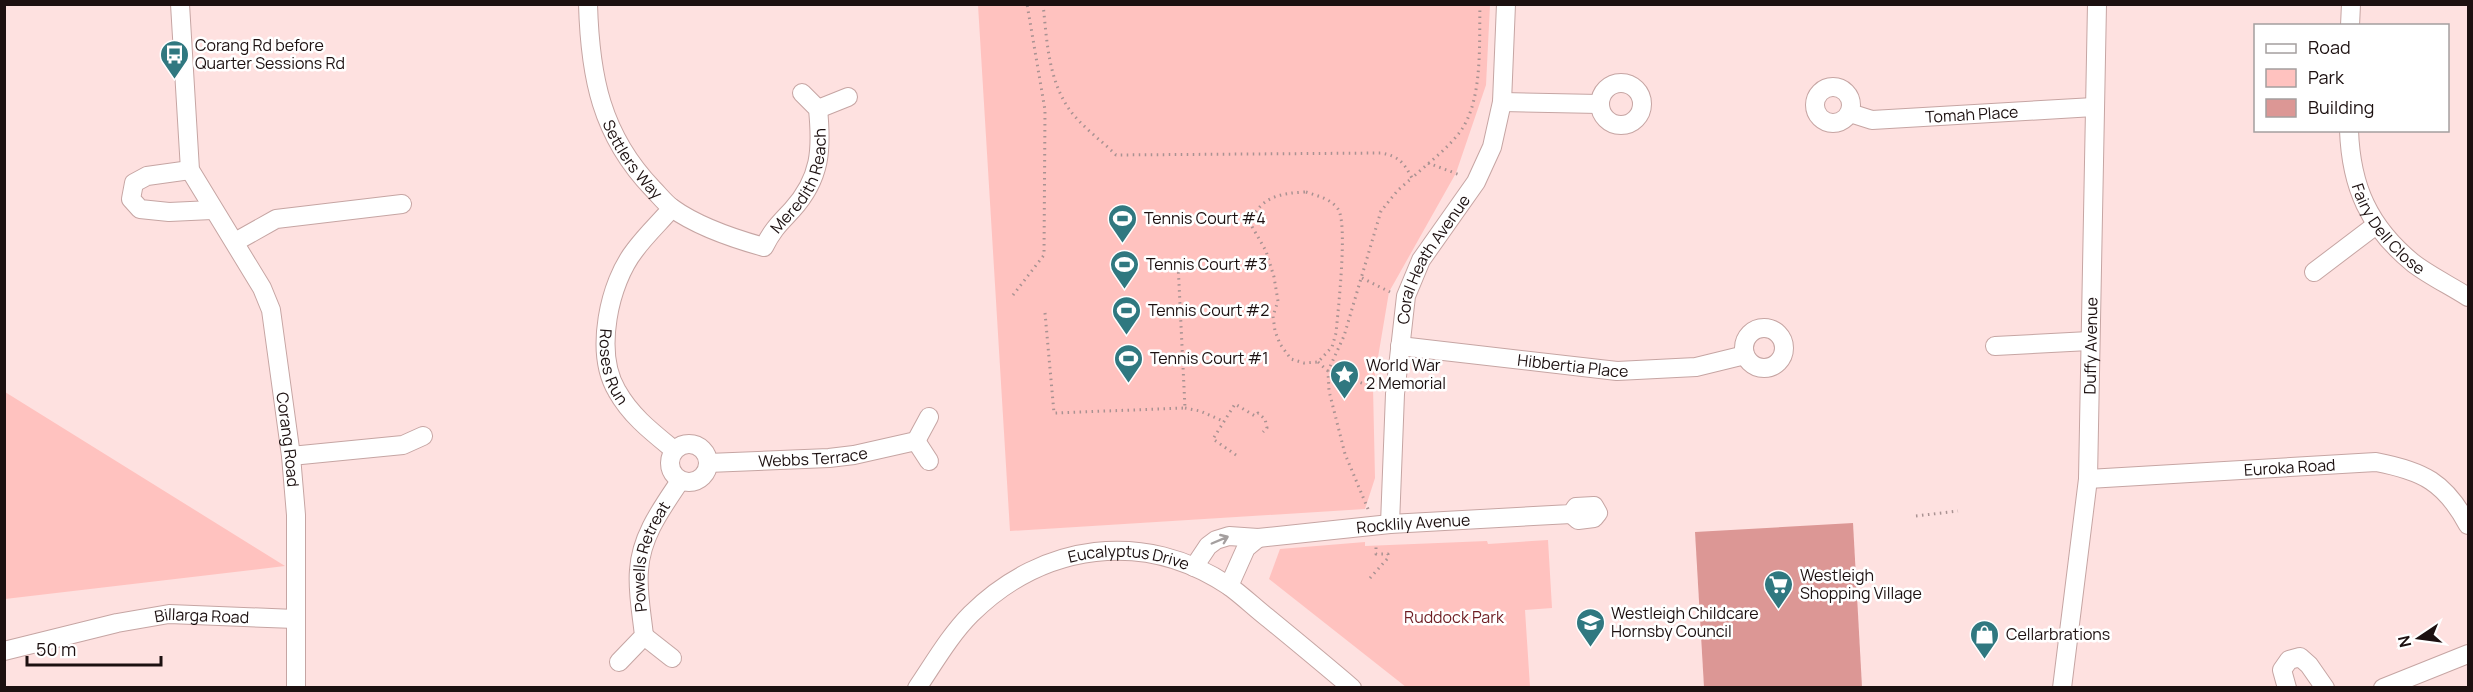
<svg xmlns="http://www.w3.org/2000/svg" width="2473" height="692" font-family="Manrope,sans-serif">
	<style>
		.green { fill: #ffc2bf }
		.building { fill: #dc9795 }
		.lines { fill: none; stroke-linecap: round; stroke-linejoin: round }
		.minor-casing { stroke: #c6a5a3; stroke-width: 20 }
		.path { stroke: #a99292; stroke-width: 3; stroke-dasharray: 1.5 4.5; stroke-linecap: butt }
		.minor { stroke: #fff; stroke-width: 18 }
		.oneway { stroke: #a49f9f }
		.labels { text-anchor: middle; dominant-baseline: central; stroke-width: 5; stroke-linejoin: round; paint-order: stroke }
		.poi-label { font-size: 16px; fill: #1c1010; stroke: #fff; text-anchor: start }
		.street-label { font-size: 16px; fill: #1c1010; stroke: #fff }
		.park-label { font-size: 16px; fill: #6e1d22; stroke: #fff }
	</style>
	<rect width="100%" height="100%" fill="#fee1e0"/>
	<path class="green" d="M978 5H1490L1486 85 1456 173 1389 292 1373 387 1375 478 1365 509 1010 531Z
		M5 392 285 566 5 599Z
		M1548 540 1552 608 1525 610 1530 687H1406L1269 579 1280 549 1365 542V546L1487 541 1488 544Z"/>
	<path class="building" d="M1853 523 1862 687H1704L1695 532Z"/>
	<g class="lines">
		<defs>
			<g id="minor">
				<path id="s1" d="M180 4 190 170 262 288 271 310 291 456 296 515V688"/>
				<path id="s2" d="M588 4C590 76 601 135 653 189 659 195 665 203 672 208 697 226 735 239 764 247 773 229 779 224 792 210 821 178 822 149 818 109L802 93"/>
				<path d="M2350 26 2351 4"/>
				<circle cx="1621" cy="104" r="21"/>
				<circle cx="1833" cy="105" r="18"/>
				<path d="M1502 102 1599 104"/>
				<path d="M818 109 848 97"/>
				<path id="s3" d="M1850 113 1872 120 2094 107"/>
				<path id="s4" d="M2349 130C2351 187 2369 227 2413 263 2430 276 2451 286 2468 297"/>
				<path d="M190 170 147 176 134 183 131 199 140 209 169 212 212 210"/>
				<path id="s5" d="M672 208C660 222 646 235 635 250 609 283 594 352 617 391 631 416 652 432 674 450"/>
				<path d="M235 242 276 219 402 204"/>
				<path d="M2314 272 2376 225"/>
				<circle cx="1764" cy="348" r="20"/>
				<path id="s6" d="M1400 346 1617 371 1696 367 1745 355"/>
				<path d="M1995 346 2089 341"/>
				<path d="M916 441 929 461"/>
				<circle cx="689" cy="463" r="19"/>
				<path d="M291 456 403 445 423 436"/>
				<path id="s7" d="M708 463 829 458 854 455 916 441 929 417"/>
				<path id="s8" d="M2088 479 2376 462C2423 471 2445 482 2468 525"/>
				<path id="s9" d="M1390 524 1395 394 1406 296 1421 260 1476 182 1492 147 1502 102 1506 4"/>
				<path id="s10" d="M1194 567 1208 546 1216 540 1229 536 1258 538 1390 524 1571 514 1578 520 1594 518 1598 513 1594 506 1576 507 1571 514"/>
				<path d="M1229 586 1246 548 1258 538"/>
				<path d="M644 636 672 658"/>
				<path id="s11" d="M4 651 117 623 169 614 295 619"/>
				<path id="s12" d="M619 662 644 636C642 615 637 592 639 570 641 536 662 508 680 481"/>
				<path id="s13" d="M917 688C934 663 950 635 971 614 1043 543 1144 529 1229 586 1243 596 1255 608 1268 618 1296 641 1324 664 1352 688"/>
				<path id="s14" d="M2062 688 2088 479 2097 4"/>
				<path d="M2287 688 2282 670 2289 660 2300 657 2309 665 2325 688"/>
				<path d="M2383 688 2468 654"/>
			</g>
		</defs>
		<use href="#minor" class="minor-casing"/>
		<path class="path" d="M1043 4C1047 41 1048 78 1069 109 1081 126 1101 140 1116 155L1381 153C1399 156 1404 163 1412 178 1428 163 1449 148 1462 129 1483 97 1479 42 1480 4
			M1428 163 1460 175
			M1306 192C1318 196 1331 199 1338 209 1348 223 1338 311 1336 333L1332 347 1318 362 1304 363 1291 359 1280 344 1275 331 1273 316 1278 301 1274 277 1266 251 1250 223C1260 197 1280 193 1306 192Z
			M1362 278 1390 292
			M1013 295 1044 255 1045 110 1027 4
			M1045 313 1054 413 1185 408 1178 263
			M1318 362 1328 371 1378 389
			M1185 408 1200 411 1223 421
			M1236 455 1213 439 1235 404 1255 416 1258 413 1265 419 1267 428 1263 432
			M1368 509 1345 454 1329 391 1328 371 1344 336 1381 211 1398 190 1412 178
			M1916 516 1958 511
			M1370 578 1388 558V554H1376V544"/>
		<use href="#minor" class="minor"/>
	</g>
	<defs><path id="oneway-shaft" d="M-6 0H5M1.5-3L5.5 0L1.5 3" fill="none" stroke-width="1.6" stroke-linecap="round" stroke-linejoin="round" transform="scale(1.5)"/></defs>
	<use class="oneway" href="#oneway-shaft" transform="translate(1220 540) rotate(-23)"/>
	<defs>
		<symbol id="bus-pin" viewBox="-11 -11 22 30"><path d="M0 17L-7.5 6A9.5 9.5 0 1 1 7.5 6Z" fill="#307880" stroke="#fff"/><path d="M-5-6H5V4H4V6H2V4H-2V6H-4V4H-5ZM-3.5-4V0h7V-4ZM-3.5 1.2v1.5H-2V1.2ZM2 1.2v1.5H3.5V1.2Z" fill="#fff"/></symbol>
		<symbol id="stadium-pin" viewBox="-11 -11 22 30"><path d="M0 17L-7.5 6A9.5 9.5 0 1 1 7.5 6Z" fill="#307880" stroke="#fff"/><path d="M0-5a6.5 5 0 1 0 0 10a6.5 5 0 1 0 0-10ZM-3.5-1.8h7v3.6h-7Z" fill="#fff"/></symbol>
		<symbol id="sight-pin" viewBox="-11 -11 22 30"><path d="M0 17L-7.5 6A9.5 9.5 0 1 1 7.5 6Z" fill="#307880" stroke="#fff"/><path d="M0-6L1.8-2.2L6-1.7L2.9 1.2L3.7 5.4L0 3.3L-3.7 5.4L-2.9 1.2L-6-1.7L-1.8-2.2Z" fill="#fff"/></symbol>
		<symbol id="supermarket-pin" viewBox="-11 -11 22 30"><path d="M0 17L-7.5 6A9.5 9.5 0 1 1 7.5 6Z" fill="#307880" stroke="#fff"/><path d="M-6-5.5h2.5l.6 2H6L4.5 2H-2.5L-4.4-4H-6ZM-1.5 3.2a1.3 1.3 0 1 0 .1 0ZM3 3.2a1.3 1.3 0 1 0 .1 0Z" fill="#fff"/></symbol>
		<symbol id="school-pin" viewBox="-11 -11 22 30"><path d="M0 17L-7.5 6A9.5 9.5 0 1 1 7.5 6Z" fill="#307880" stroke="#fff"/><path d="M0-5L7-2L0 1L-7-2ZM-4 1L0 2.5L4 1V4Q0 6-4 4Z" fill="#fff"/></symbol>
		<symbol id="shop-pin" viewBox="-11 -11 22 30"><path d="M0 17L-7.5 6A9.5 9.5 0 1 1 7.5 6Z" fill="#307880" stroke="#fff"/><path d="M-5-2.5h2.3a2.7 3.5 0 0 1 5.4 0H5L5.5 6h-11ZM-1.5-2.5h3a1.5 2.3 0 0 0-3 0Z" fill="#fff"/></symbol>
	</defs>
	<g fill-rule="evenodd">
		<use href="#bus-pin" x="158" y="38" width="33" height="45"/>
		<use href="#stadium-pin" x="1106" y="202" width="33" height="45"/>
		<use href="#stadium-pin" x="1108" y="248" width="33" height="45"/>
		<use href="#stadium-pin" x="1110" y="294" width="33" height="45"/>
		<use href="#stadium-pin" x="1112" y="342" width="33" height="45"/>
		<use href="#sight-pin" x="1328" y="358" width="33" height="45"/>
		<use href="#supermarket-pin" x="1762" y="568" width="33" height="45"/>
		<use href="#school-pin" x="1574" y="606" width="33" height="45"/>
		<use href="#shop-pin" x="1968" y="618" width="33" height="45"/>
	</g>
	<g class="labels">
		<g class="poi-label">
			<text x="195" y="45">Corang Rd before<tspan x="195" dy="18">Quarter Sessions Rd</tspan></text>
			<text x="1144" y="218">Tennis Court #4</text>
			<text x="1146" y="264">Tennis Court #3</text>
			<text x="1148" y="310">Tennis Court #2</text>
			<text x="1150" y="358">Tennis Court #1</text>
			<text x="1366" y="365">World War<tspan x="1366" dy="18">2 Memorial</tspan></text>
			<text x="1800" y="575">Westleigh<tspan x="1800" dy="18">Shopping Village</tspan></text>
			<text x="1611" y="613">Westleigh Childcare<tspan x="1611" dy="18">Hornsby Council</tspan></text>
			<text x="2006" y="634">Cellarbrations</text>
		</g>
		<g class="street-label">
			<text stroke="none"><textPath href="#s3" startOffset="123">Tomah Place</textPath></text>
			<text stroke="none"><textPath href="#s2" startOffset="165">Settlers Way</textPath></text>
			<text stroke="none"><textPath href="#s2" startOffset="406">Meredith Reach</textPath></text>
			<text stroke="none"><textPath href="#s4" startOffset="110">Fairy Dell Close</textPath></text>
			<text stroke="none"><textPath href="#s9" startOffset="273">Coral Heath Avenue</textPath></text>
			<text stroke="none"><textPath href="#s14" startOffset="344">Duffy Avenue</textPath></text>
			<text stroke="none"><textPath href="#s5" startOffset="180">Roses Run</textPath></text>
			<text stroke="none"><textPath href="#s6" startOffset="174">Hibbertia Place</textPath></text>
			<text stroke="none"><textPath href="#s1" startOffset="459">Corang Road</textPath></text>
			<text stroke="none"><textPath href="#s7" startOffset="105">Webbs Terrace</textPath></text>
			<text stroke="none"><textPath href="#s8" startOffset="202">Euroka Road</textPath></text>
			<text stroke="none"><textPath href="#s10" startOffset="234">Rocklily Avenue</textPath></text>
			<text stroke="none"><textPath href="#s12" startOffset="118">Powells Retreat</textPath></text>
			<text stroke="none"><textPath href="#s13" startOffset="267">Eucalyptus Drive</textPath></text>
			<text stroke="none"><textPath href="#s11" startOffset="202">Billarga Road</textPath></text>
		</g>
		<g class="park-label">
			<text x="1454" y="617">Ruddock Park</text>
		</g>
	</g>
	<rect width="2473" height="692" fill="none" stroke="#1c1010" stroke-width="12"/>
	<rect x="2254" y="24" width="195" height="108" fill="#ffffff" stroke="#a49f9f" stroke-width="1.5"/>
	<rect x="2266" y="44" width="30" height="9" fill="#ffffff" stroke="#a49f9f" stroke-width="1.5"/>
	<text x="2308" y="54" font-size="18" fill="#1c1010">Road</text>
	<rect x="2266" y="69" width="30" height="18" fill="#ffc2bf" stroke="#a49f9f" stroke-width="1.5"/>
	<text x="2308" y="84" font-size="18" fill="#1c1010">Park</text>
	<rect x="2266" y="99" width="30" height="18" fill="#dc9795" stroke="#a49f9f" stroke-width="1.5"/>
	<text x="2308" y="114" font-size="18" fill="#1c1010">Building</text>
	<g transform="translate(2419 638) rotate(257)" stroke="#ffffff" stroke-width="4.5" paint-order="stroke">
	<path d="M0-4.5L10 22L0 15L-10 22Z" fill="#1c1010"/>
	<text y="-9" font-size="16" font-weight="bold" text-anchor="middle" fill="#1c1010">N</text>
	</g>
	<path d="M27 656v9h134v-9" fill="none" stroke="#1c1010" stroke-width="3"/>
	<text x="36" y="656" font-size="18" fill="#1c1010" stroke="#ffffff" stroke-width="4.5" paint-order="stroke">50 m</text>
</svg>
